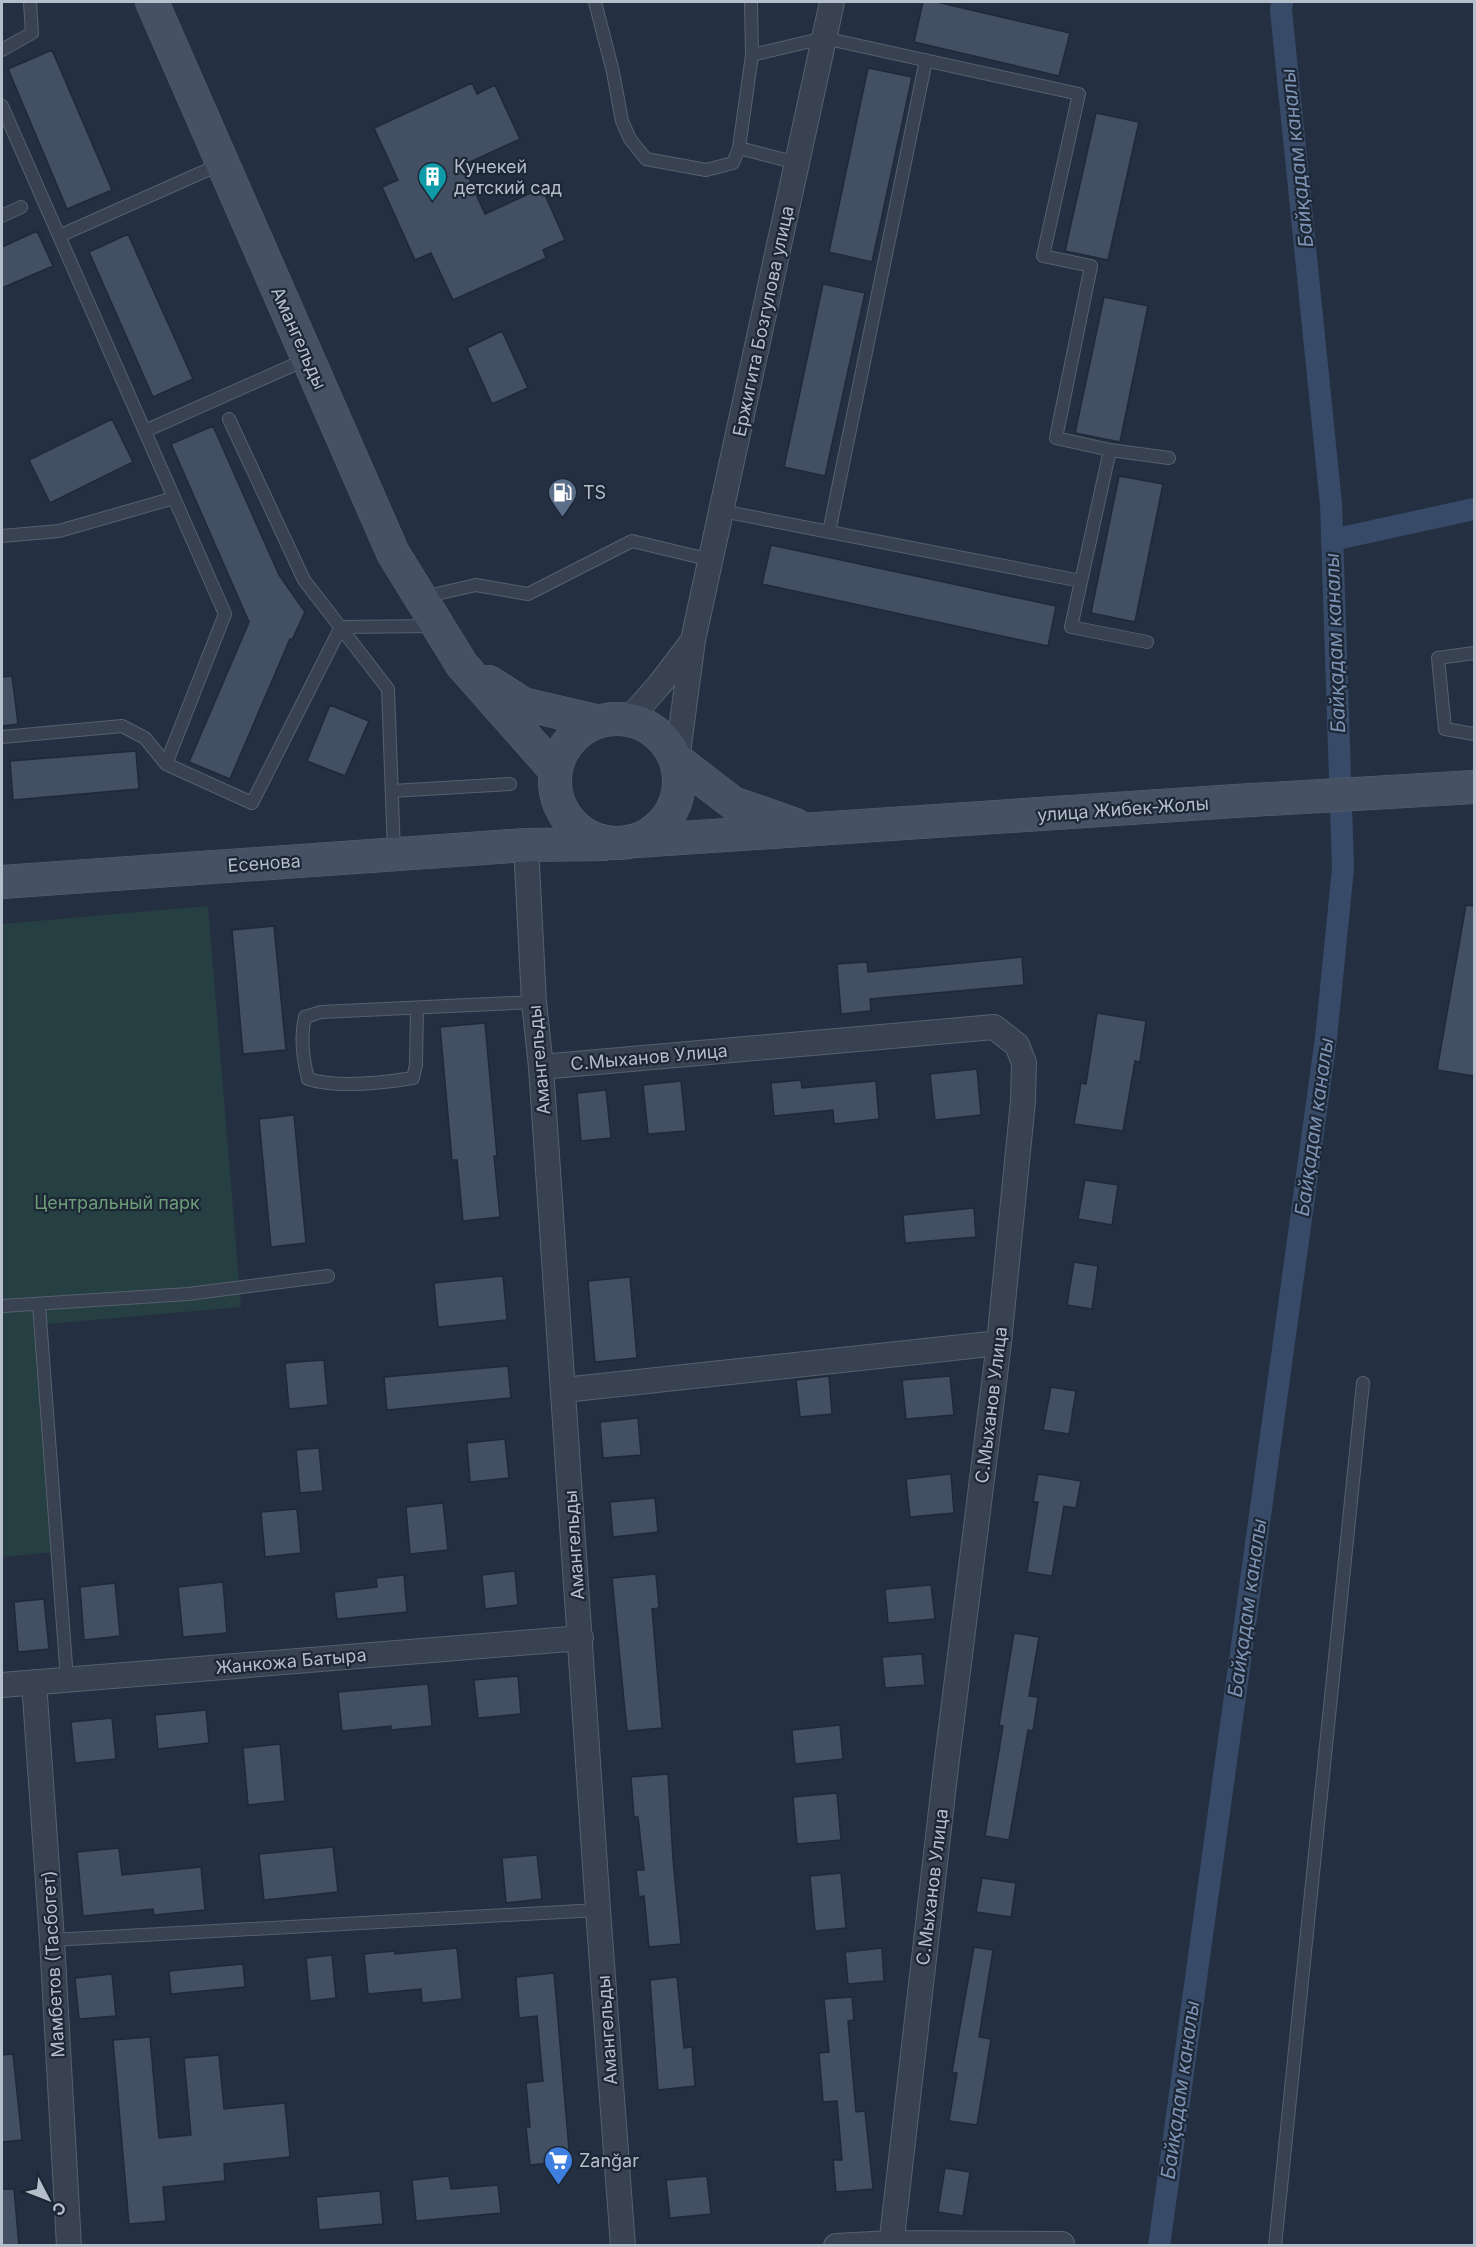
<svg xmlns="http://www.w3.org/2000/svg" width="1476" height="2247" font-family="Inter,sans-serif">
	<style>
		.green { fill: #263f42 }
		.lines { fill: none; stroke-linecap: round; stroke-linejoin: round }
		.canal { stroke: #374b69; stroke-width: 22 }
		.building { fill: #435063; stroke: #1f2938; stroke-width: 1.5 }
		.lane-casing { stroke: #56606e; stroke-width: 14 }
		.street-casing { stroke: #56606e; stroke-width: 26 }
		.secondary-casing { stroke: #56606e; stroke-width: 34 }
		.lane { stroke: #394251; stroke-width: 12 }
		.street { stroke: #394251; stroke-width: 24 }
		.secondary { stroke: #465164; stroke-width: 33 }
		.labels { text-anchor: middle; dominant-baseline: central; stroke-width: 4.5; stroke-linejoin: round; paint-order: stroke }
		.poi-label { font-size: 18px; fill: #b5becb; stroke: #1d2736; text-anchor: start }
		.street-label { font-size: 18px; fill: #b5becb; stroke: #1d2736 }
		.park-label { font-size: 18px; fill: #6b9d77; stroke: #1d2736 }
		.water-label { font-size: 20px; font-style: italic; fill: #7c93b4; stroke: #1d2736 }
	</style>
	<rect width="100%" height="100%" fill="#243041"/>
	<path class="green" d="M208 906 241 1307 35 1325 53 1552 2 1557V924Z"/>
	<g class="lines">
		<path class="canal" d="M1332 540 1474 509
			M1159 2246 1326 1038 1343 868 1331 504 1281 10 1282 2"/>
	</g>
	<path class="building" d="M923 2H937L1070 33 1059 76 914 42Z
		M52 50 112 190 67 209 8 69Z
		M868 68 912 77 872 262 829 252Z
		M472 83 477 94 495 85 520 139 463 165 485 214 542 188 565 240 543 250 546 258 453 300 431 253 415 260 382 187 398 180 374 128Z
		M1096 113 1139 122 1108 260 1065 251Z
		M37 231 53 266 2 288V247Z
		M128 234 193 379 153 397 89 252Z
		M823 284 865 293 825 476 784 467Z
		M1104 297 1148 306 1120 442 1075 433Z
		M502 331 528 388 492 404 467 348Z
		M112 419 133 462 50 503 29 460Z
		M213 426 279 575 305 612 292 640 290 639 230 779 189 762 249 622 171 444Z
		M1119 476 1163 484 1135 622 1091 613Z
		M771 545 1056 606 1048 646 762 584Z
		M12 676 18 724 2 726V677Z
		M330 705 369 721 345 776 307 761Z
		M136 751 139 789 13 800 10 761Z
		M1466 905 1474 906V1076L1437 1070Z
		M274 926 286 1050 243 1054 232 930Z
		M1022 957 1024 985 870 999 871 1011 841 1014 837 964 867 962 868 972Z
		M1097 1013 1146 1021 1140 1062 1135 1061 1123 1131 1074 1124 1081 1083 1086 1084Z
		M485 1023 497 1156H494L500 1217 463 1221 457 1160H452L440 1027Z
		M977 1069 981 1115 935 1120 930 1074Z
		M801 1080 802 1088 876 1081 879 1119 834 1124 833 1110 774 1116 771 1083Z
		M681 1081 686 1131 648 1134 643 1085Z
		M606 1090 611 1138 581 1141 577 1093Z
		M294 1115 306 1243 271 1247 259 1119Z
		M1085 1180 1118 1185 1112 1225 1078 1219Z
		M974 1208 976 1237 905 1243 903 1215Z
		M1074 1262 1098 1266 1092 1309 1067 1305Z
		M503 1276 507 1320 438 1327 434 1283Z
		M630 1277 637 1358 595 1362 588 1281Z
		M324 1360 328 1405 289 1409 285 1363Z
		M508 1366 511 1398 387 1410 384 1377Z
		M829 1376 832 1414 800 1417 796 1380Z
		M950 1376 954 1415 906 1419 902 1380Z
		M1051 1387 1076 1391 1069 1434 1043 1430Z
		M638 1418 641 1455 603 1458 600 1422Z
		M505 1439 509 1478 470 1482 467 1443Z
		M319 1448 323 1491 300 1493 296 1450Z
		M951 1474 954 1513 910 1517 906 1479Z
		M1038 1474 1081 1481 1076 1508 1064 1506 1052 1576 1027 1572 1038 1502H1033Z
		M655 1498 658 1532 613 1537 610 1502Z
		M443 1503 448 1550 410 1554 406 1507Z
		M297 1509 301 1553 265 1557 261 1512Z
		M515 1571 518 1605 485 1609 482 1575Z
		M656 1574 659 1608 652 1609 662 1728 627 1731 612 1578Z
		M404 1575 407 1612 337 1619 334 1592 377 1587 376 1578Z
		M223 1582 227 1633 183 1637 178 1587Z
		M115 1583 120 1636 84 1640 80 1587Z
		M931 1585 935 1619 888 1623 885 1589Z
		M44 1599 49 1649 18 1652 14 1602Z
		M1014 1633 1039 1637 1029 1696 1038 1697 1033 1731 1028 1730 1009 1840 985 1836 1003 1726 999 1725Z
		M922 1654 925 1685 885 1688 882 1657Z
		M518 1676 521 1714 478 1718 474 1680Z
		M428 1684 432 1726 391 1730V1726L342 1731 338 1692Z
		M206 1710 209 1743 158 1749 155 1715Z
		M112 1718 116 1759 75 1763 71 1722Z
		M840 1725 843 1759 795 1764 792 1730Z
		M280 1744 285 1801 248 1805 243 1748Z
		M668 1774 673 1859 681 1944 649 1947 644 1896 639 1897 636 1870H644L638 1817H634L631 1777Z
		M837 1793 841 1840 797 1844 793 1797Z
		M333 1847 338 1892 264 1900 259 1854Z
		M119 1848 122 1875 201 1867 205 1910 154 1915 153 1909 83 1916 77 1852Z
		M537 1855 542 1899 506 1903 502 1858Z
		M841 1873 846 1928 815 1931 810 1876Z
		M982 1878 1016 1883 1011 1917 976 1912Z
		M974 1947 993 1950 979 2037 991 2039 977 2125 949 2121 957 2073 952 2072Z
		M457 1948 462 1999 422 2003 421 1989 368 1994 364 1954 395 1951V1954Z
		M882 1948 884 1981 848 1984 845 1952Z
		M332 1955 336 1998 310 2001 306 1958Z
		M243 1964 245 1987 171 1994 169 1971Z
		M554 1973 570 2161 530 2165 526 2127H530L526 2083 543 2081 537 2016 519 2018 516 1977Z
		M112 1974 116 2016 79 2019 75 1978Z
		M677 1977 684 2048 692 2047 695 2086 658 2090 650 1980Z
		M852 1997 854 2020 848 2021 856 2112 865 2111 873 2189 836 2192 833 2160H842L837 2101 823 2102 819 2053 829 2052 824 1999Z
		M150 2037 159 2138 191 2135 184 2058 219 2055 224 2109 285 2103 290 2157 224 2164 225 2181 163 2187 166 2221 129 2224 113 2040Z
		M13 2054 22 2140 2 2142V2055Z
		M945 2168 970 2172 963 2216 938 2212Z
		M449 2176 451 2189 498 2185 501 2213 416 2221 412 2180Z
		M707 2176 711 2214 670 2218 666 2180Z
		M2 2189H14L19 2246H2Z
		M380 2191 383 2224 319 2230 316 2197Z"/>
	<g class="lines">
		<defs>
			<path id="lane" d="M595 2 613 72 622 121 630 139 646 159 706 170 733 163 739 148 752 55 824 38 1079 94 1043 256 1091 266 1056 438 1110 450 1071 627 1147 642
				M751 2 752 55
				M2 50 32 33 30 2
				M2 106 225 614 166 764 252 803 341 627 434 626
				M739 148 797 163
				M2 216 21 207
				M59 236 221 164
				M229 419 304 580 388 689 394 853
				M145 431 307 359
				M1110 450 1169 458
				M722 511 1081 581
				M829 532 926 60
				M2 536 59 531 174 498
				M423 597 476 585 528 594 632 541 711 560
				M1474 653 1438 658 1445 729 1474 734
				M2 737 122 726 145 738 166 764
				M392 791 510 784
				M417 1008 416 1065 413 1078C382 1083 337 1088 308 1079 303 1059 300 1037 305 1017L321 1012 534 1002
				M39 1305 67 1679
				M2 1306 188 1294 328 1276
				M52 1940 598 1910
				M1275 2246 1363 1383"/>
			<path id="street" d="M629 719 660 684 692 642
				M677 760 693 640 832 2
				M526 845 534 1002 541 1067 598 1910 623 2246
				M541 1067 994 1027 1017 1045 1024 1063 1023 1101 999 1343 946 1767 891 2246
				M564 1390 999 1343
				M34 1682 52 1940 69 2246
				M2 1685 581 1638
				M836 2246 891 2243 1062 2244"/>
			<path id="secondary" d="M152 2 393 553 462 665 554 769
				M489 682 523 704 596 721
				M555 781a62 62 0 1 1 124 0a62 62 0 1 1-124 0Z
				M677 760 733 803 796 825
				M637 841 1235 801 1474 787
				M2 882 526 845 605 844"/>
		</defs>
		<use href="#lane" class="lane-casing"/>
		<use href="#street" class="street-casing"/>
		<use href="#secondary" class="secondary-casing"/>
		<use href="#lane" class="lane"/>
		<use href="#street" class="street"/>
		<use href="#secondary" class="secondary"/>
	</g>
	<defs>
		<symbol id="building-pin" viewBox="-11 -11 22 30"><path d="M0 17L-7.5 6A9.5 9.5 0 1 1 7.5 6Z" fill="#0f9aa8" stroke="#1d2736"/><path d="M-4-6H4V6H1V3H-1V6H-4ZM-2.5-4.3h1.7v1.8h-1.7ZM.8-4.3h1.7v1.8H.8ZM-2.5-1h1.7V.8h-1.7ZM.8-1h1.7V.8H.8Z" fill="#fff"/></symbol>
		<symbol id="fuel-pin" viewBox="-11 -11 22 30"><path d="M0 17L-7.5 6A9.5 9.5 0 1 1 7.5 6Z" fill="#5c6f8a" stroke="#1d2736"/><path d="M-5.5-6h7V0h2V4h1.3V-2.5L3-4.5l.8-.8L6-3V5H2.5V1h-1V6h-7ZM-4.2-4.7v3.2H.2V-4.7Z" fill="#fff"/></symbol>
		<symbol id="supermarket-pin" viewBox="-11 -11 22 30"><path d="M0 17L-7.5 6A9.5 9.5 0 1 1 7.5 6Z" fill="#3f7fe0" stroke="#1d2736"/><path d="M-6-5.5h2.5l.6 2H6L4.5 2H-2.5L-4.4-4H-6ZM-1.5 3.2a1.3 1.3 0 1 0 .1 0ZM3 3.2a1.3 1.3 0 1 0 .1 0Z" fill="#fff"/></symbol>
	</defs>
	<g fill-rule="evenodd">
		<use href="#building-pin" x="416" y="160" width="33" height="45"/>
		<use href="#fuel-pin" x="546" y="476" width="33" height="45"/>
		<use href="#supermarket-pin" x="542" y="2144" width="33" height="45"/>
	</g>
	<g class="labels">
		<g class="poi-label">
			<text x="454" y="166">Кунекей<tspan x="454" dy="21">детский сад</tspan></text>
			<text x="583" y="492">TS</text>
			<text x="579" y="2160">Zanğar</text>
		</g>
		<g class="street-label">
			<text transform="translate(763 321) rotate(-78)">Ержигита Бозгулова улица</text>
			<text transform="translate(299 338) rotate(66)">Амангельды</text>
			<text transform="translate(1123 809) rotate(-4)">улица Жибек-Жолы</text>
			<text transform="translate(264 863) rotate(-4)">Есенова</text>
			<text transform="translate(649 1057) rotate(-5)">С.Мыханов Улица</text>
			<text transform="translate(539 1060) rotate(-95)">Амангельды</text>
			<text transform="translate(991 1405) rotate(-83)">С.Мыханов Улица</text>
			<text transform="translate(574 1545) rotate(-94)">Амангельды</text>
			<text transform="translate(291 1661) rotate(-5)">Жанкожа Батыра</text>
			<text transform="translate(932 1887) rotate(-83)">С.Мыханов Улица</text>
			<text transform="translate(53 1964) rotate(-93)">Мамбетов (Тасбогет)</text>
			<text transform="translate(607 2030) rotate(-94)">Амангельды</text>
		</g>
		<g class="park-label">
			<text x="117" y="1202">Центральный парк</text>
		</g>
		<g class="water-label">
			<text transform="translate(1297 158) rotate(-96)">Байқадам каналы</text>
			<text transform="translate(1335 643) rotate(-92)">Байқадам каналы</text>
			<text transform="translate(1314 1127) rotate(-82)">Байқадам каналы</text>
			<text transform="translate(1247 1608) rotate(-82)">Байқадам каналы</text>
			<text transform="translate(1180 2090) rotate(-82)">Байқадам каналы</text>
		</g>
	</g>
	<rect width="1476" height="2247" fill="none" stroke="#b5becb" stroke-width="6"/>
	<g transform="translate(48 2199) rotate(132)" stroke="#1d2736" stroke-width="4.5" paint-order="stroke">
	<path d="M0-4.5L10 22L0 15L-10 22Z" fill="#b5becb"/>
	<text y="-9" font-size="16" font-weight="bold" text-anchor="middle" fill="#b5becb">С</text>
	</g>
</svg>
